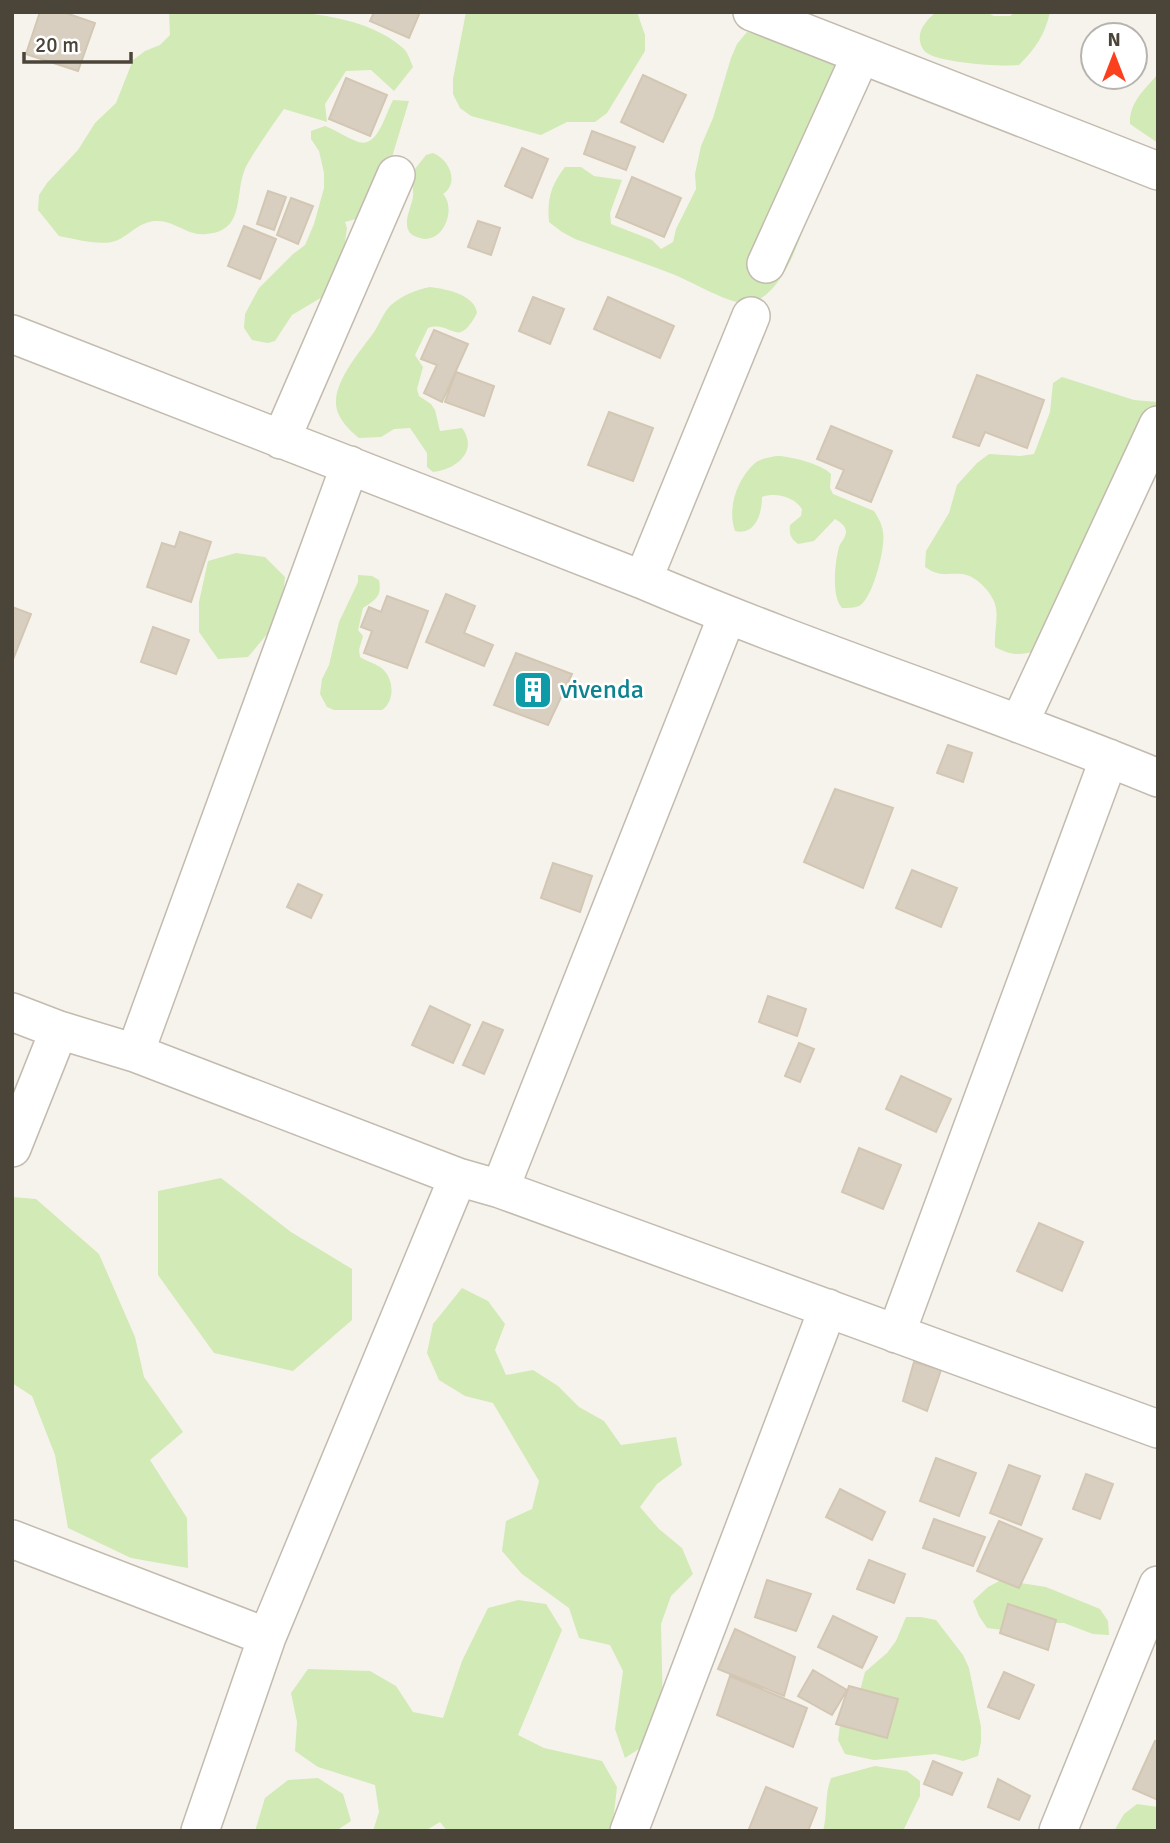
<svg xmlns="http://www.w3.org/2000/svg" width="1170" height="1843" font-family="Signika,sans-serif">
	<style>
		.green { fill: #d2eab5 }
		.building { fill: #d8cfc1; stroke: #d3c7b4; stroke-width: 2 }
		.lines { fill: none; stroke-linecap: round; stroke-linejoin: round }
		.minor-casing { stroke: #c2bbae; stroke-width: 40 }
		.minor { stroke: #fff; stroke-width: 37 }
		.labels { text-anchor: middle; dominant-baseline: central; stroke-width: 5; stroke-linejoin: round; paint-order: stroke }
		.culture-label { font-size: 26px; fill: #0d838f; stroke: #fff; text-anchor: start }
	</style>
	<rect width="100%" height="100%" fill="#f6f3ec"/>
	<path class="green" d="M169 12C238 12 349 0 403 48 408 52 410 60 413 67L394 91 371 70 346 71 325 104 327 122 284 109C272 126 259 144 248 163 232 189 249 231 206 234 187 236 174 220 156 221 139 222 132 233 118 240 102 247 76 239 59 236L38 210 39 195 47 183 78 150 95 123 116 103 133 60 145 51 160 45 170 35Z
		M466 12H637L645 35V51L607 113 595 122H567L541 135 471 116 460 108 453 94V79Z
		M936 12H986L994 16H1010L1015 12H1050C1045 35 1035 49 1019 65 1001 67 941 63 927 53 921 49 919 41 920 34 922 25 929 18 936 12Z
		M747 32 765 35 779 44 825 59 839 67C830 114 806 304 744 303 728 303 692 282 675 275 642 262 608 251 575 239L562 232 549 222C547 199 551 185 565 167H581L594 176 622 180 610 213 611 224 652 240 661 249 673 242 676 229 696 189 695 174 701 146 713 118 731 58 737 44Z
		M1158 74V143L1130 124C1129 103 1144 90 1158 74Z
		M393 100 409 101 392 157 363 217 345 222 347 228 342 263 324 296 292 315 275 341 268 343 252 340 244 328 245 314 259 288 293 254 305 245 314 224 324 188V173L319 151 311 139V131L325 126C336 130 345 137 356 141 377 151 385 115 393 100Z
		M433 153C449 159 460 183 443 194 457 209 443 245 420 238 417 237 413 236 410 233 402 222 412 207 413 196 414 189 411 181 411 174L426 155Z
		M430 287C447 289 475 295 477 313 457 351 452 320 428 328L415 355 423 367 417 389 419 396 431 404 435 410 440 431 462 428C479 451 456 470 433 472L427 467V453L410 428 394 429 381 437 359 438C349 430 336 417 336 403 335 380 361 350 374 332 380 323 383 313 391 305 403 295 415 290 430 287Z
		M1062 377 1134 400 1158 402V464L1035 651C1019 656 1010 655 995 647 994 634 998 620 996 608 994 594 976 575 962 574 944 573 940 577 925 567L926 551 949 513 957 485 977 463 989 454 1020 456 1034 454 1050 412 1053 383Z
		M776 456C790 456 822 464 831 474L830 488 833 494 874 511C878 517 882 524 883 532 886 546 873 599 859 606 854 608 847 608 842 608 831 596 835 562 839 547 841 541 846 538 846 531 845 525 840 522 835 519L814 541 798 544C791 539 789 535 790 525L801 516 802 509C794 497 776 492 762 497 762 514 755 536 735 531 727 508 737 479 755 463 761 458 769 458 776 456Z
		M236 553 265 557 285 577 282 607 268 633 248 657 218 659 199 632V602L208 561Z
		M358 575 372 576 379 580C382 597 376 599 363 608L358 630 363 636 359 650 360 657C366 661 374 663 380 667 394 676 396 701 382 710H334L327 707 320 694 322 679 329 665 339 622 358 582Z
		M221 1178 291 1232 352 1269V1320L293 1371 214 1353 158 1275V1191Z
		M12 1197 36 1199 99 1254 135 1337 144 1377 183 1432 150 1460 187 1518 188 1568 131 1558 68 1528 55 1455 32 1396 12 1383Z
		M462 1288 488 1301 505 1324 495 1350 506 1375 533 1370 558 1386 579 1407 604 1421 621 1445 676 1437 682 1465 657 1484 640 1507 659 1529 682 1548 693 1574 671 1596 661 1624 663 1714 651 1741 625 1758 615 1729 623 1671 610 1645 579 1638 569 1608 522 1574 502 1551 506 1521 532 1509 539 1481 493 1403 465 1396 439 1380 427 1353 433 1324Z
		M1001 1580 1046 1587 1100 1609 1108 1621 1109 1635 1093 1634 1064 1623H1032L1003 1630 987 1628 979 1616 973 1601 988 1587Z
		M518 1600 546 1604 562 1630 518 1735 544 1748 602 1761 617 1787 612 1831H447L440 1822 425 1831H373L379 1812 375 1785 318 1767 295 1751 297 1722 291 1693 308 1669 370 1671 396 1686 413 1712 443 1718 462 1661 488 1608Z
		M906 1617H921L936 1620 963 1655 969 1668 981 1727V1742L978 1756 963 1761 935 1754 874 1760 845 1754 838 1740 840 1725 857 1702 865 1672 887 1653 896 1641Z
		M875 1766 907 1771 920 1781V1796L903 1831H823C828 1813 824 1796 831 1778Z
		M318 1778 343 1794 351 1821 336 1831H255L265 1798 288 1780Z
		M1137 1804 1158 1807V1831H1114L1124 1814Z"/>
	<path class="building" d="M40 12H63L95 23 78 71 26 54Z
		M374 12H420L409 38 370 21Z
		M643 75 686 95 663 142 621 122Z
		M346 78 387 95 370 136 329 119Z
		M592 131 635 147 626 170 584 154Z
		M522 148 548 159 532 198 505 186Z
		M632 177 681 198 664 237 616 217Z
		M268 191 286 197 274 230 257 224Z
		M291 198 313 206 298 244 277 235Z
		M478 221 500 228 491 255 468 247Z
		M244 226 276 239 260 279 228 266Z
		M533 297 564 309 550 344 519 331Z
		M608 297 674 326 660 358 594 329Z
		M434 330 468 344 442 402 424 393 437 365 421 359Z
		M456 372 494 386 484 416 445 402Z
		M977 375 1044 400 1027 448 985 432 979 446 953 437Z
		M609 412 653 428 633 481 588 465Z
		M831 426 892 451 871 502 836 488 844 470 817 459Z
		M180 532 211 542 191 602 147 587 162 543 175 547Z
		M446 594 475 606 464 633 493 645 484 666 426 642Z
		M387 596 428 611 407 668 364 653 372 631 361 627 369 607 381 612Z
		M12 607 31 614 12 662Z
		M153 627 189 640 176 674 141 662Z
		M516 653 572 674 548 725 494 705Z
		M948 745 972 753 963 782 937 773Z
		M835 789 893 808 863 888 804 862Z
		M553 863 592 876 580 912 541 898Z
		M912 870 957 888 941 927 896 908Z
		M298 884 322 895 311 918 287 907Z
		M768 996 806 1009 797 1036 759 1022Z
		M430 1006 470 1025 453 1063 412 1045Z
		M483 1022 503 1030 484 1074 463 1065Z
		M799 1043 814 1049 800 1082 785 1076Z
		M901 1076 951 1099 936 1132 886 1109Z
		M859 1148 901 1165 883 1209 842 1192Z
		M1039 1223 1083 1242 1062 1291 1017 1271Z
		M914 1362 941 1370 927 1411 903 1401Z
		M936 1458 976 1473 959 1516 920 1501Z
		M1009 1465 1040 1476 1021 1525 990 1513Z
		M1086 1474 1113 1484 1100 1519 1073 1509Z
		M840 1489 885 1512 872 1540 826 1517Z
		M934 1519 985 1537 973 1566 923 1548Z
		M999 1521 1042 1539 1019 1588 977 1571Z
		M869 1560 905 1574 894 1603 857 1589Z
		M767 1580 811 1594 796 1631 755 1617Z
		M1008 1604 1056 1620 1048 1650 1000 1633Z
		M833 1616 877 1637 862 1668 818 1647Z
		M735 1629 795 1657 784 1696 718 1669Z
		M813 1670 847 1690 832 1715 798 1696Z
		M1004 1672 1034 1685 1019 1719 988 1707Z
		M730 1676 807 1708 793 1747 717 1715Z
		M849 1686 898 1699 887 1738 836 1724Z
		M1155 1741 1158 1742V1800L1133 1789Z
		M933 1761 962 1773 952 1795 924 1784Z
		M998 1779 1030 1796 1019 1820 988 1807Z
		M766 1787 817 1808 808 1831H754L749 1829Z"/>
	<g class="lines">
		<defs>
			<path id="minor" d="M752 12 1158 171
				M766 264 861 55
				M12 334 643 580C812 652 988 708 1158 778
				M281 440 396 175
				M643 580 751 316
				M1019 724 1158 425
				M12 1012 59 1030 135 1053 458 1177 500 1189 1158 1429
				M135 1053 350 465
				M12 1148 59 1030
				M500 1189 727 616
				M896 1334 1109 758
				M12 1539 267 1637
				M200 1831 267 1637 458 1177
				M629 1831 828 1308
				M1058 1831 1158 1585"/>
		</defs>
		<use href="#minor" class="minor-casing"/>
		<use href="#minor" class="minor"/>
	</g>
	<defs>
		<symbol id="building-square" viewBox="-11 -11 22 22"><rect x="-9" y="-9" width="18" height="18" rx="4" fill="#0f9aa8" stroke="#fff"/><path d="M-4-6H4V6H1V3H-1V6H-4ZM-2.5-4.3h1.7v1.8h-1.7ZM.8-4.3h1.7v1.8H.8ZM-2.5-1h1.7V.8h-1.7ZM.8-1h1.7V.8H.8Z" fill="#fff"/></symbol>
	</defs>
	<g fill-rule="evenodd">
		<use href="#building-square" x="511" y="668" width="44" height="44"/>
	</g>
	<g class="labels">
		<g class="culture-label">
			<text x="560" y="690">vivenda</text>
		</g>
	</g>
	<rect width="1170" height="1843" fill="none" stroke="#4b4439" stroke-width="28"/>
	<g transform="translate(1114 56)"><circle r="33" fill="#ffffff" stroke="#b7b4b0" stroke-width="2"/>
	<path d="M0-5L12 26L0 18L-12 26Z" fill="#fc3f1d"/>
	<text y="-10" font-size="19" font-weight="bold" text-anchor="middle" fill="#4b4439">N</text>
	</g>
	<path d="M24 52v10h107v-10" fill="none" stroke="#4b4439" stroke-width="3.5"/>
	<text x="35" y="52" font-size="21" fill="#4b4439" stroke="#ffffff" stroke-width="5" paint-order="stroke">20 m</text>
</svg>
